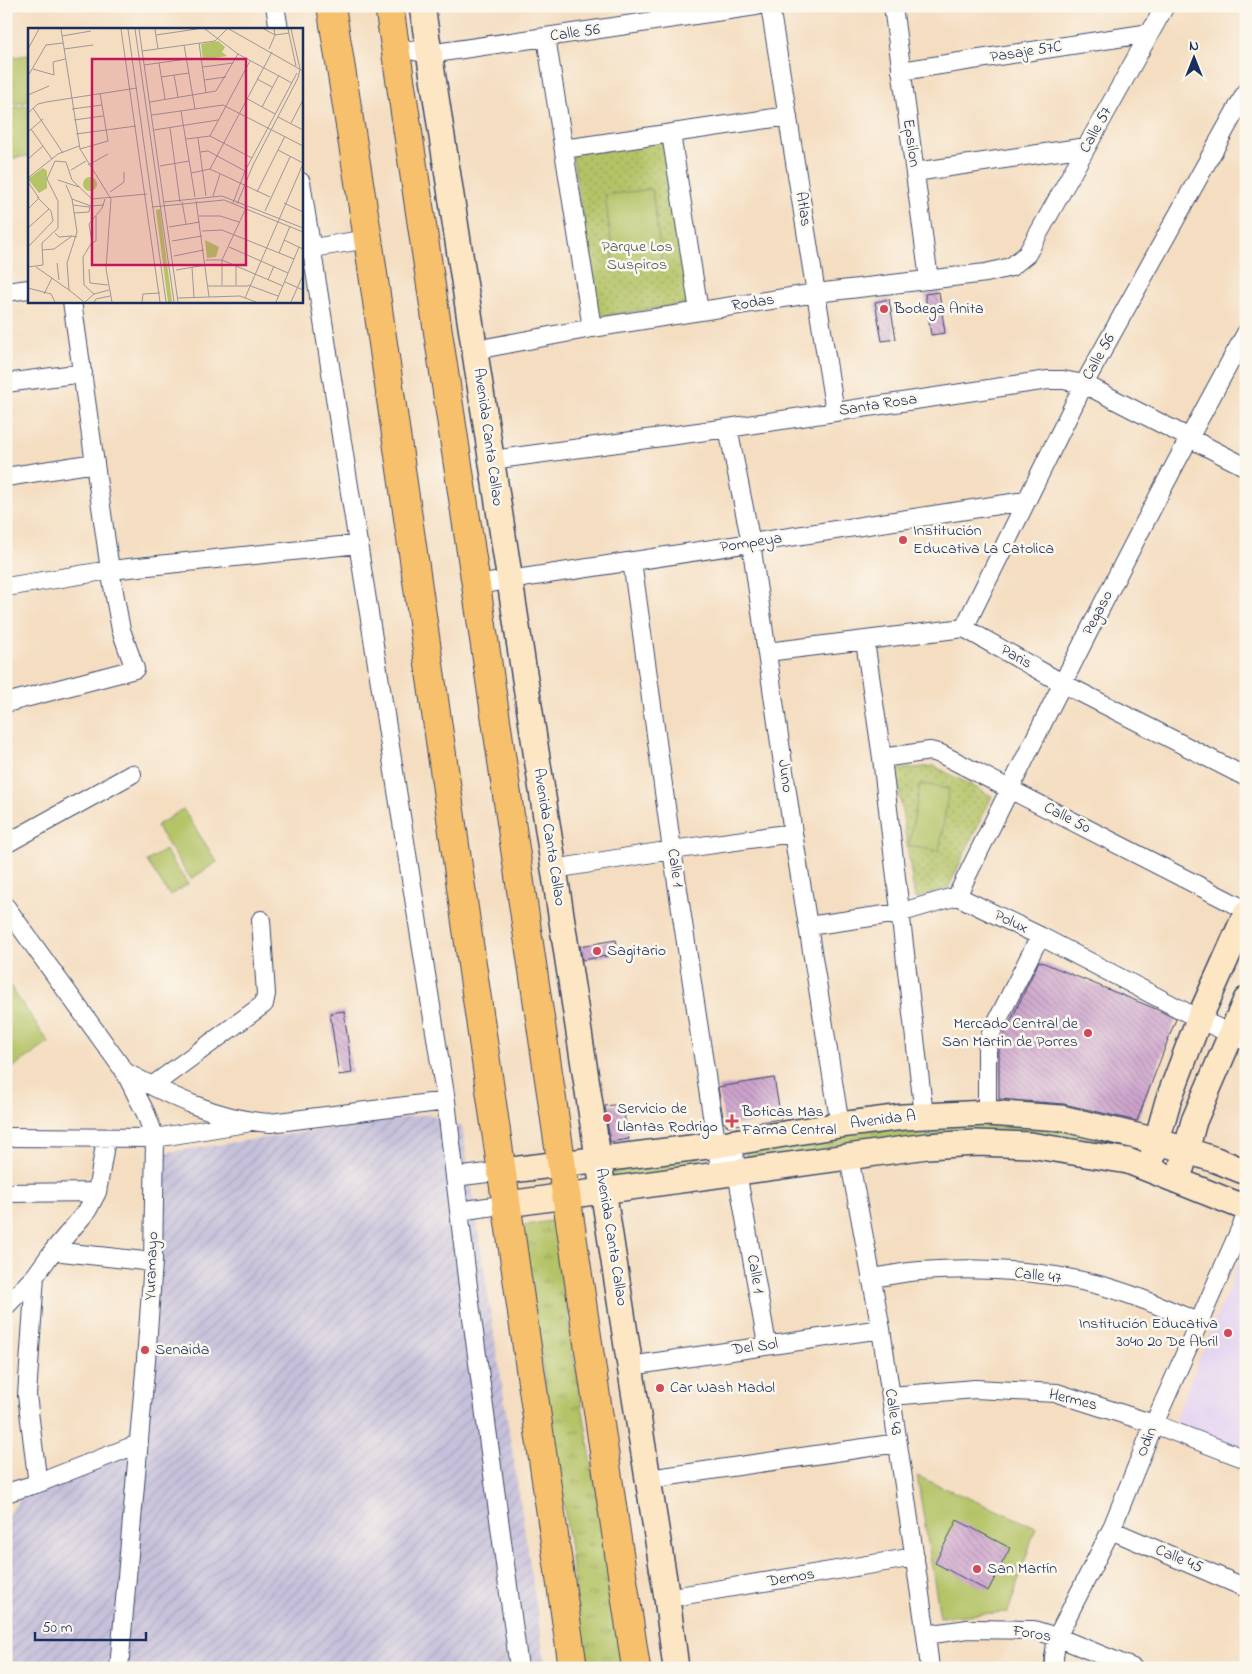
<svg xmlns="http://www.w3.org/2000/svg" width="1252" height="1674" font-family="'Indie Flower',sans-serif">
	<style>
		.built { fill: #e4d3f2 }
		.industrial { fill: url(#industrial-furrows) }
		.grass { fill: url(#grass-tufts); stroke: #687962 }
		.park { fill: url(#park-dots); stroke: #687962 }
		.garden { fill: #b4c366; stroke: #687962 }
		.building { fill: url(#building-back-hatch) }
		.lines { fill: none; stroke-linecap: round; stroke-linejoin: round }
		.street-casing { stroke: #3c496d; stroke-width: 20 }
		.secondary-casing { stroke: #3c496d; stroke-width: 28 }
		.primary-casing { stroke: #3c496d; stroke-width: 30 }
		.street { stroke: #fff; stroke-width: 18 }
		.secondary { stroke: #fce6c4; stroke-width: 25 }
		.primary { stroke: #f7c06c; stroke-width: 28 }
		.poi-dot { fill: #d1495b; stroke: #fbf7ec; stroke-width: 2 }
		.labels { text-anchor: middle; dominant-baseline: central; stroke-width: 5; stroke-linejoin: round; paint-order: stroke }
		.street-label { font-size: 16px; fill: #1b2f5e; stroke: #fbf7ec }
		.park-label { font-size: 16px; fill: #495b60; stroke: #fbf7ec }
		.poi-label { font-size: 16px; fill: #1b2f5e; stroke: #fbf7ec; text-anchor: start }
		.inset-road { fill: none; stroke: #9d9799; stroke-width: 1 }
		.view { fill: #c2185b; fill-opacity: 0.15; stroke: #c2185b; stroke-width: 2.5 }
		.inset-edge { fill: none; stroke: #1b2f5e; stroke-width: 2.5 }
	</style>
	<defs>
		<pattern id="industrial-furrows" width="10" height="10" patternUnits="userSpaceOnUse" patternTransform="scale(1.25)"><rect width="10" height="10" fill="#c6c0da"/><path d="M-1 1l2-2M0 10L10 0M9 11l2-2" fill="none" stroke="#aaa5be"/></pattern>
		<pattern id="grass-tufts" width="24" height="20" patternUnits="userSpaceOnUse" patternTransform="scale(1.25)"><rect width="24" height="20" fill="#b4c366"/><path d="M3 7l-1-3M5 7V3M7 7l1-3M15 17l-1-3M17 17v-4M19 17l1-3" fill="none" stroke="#929f57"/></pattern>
		<pattern id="park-dots" width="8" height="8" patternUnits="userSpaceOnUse" patternTransform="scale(1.25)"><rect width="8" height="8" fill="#b4c366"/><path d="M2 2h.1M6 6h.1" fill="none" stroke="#929f57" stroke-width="1.8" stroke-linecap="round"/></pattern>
		<pattern id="building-back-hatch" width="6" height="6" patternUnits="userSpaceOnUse" patternTransform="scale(1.25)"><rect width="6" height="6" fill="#cda3cc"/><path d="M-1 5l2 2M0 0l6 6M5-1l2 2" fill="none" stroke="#a685a9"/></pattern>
	</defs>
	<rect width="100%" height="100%" fill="#fbf7ec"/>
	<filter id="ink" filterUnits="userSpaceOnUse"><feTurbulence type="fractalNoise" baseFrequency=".02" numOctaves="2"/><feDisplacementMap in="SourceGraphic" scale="10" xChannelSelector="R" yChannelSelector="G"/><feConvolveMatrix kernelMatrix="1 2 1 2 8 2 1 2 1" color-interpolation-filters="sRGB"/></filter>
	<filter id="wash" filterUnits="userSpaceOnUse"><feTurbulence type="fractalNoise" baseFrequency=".0096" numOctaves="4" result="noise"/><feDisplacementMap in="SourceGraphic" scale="20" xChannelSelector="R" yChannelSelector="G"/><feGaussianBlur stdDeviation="1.12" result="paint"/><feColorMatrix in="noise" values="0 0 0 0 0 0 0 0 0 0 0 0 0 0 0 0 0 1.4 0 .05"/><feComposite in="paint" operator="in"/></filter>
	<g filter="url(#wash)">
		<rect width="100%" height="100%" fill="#f4ddc0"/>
		<path class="built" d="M1246 1245V1451L1174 1421Z"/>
		<path class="industrial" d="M429 1114 462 1127 546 1668H6V1518L20 1498 128 1445 161 1153Z"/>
		<path class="grass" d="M920 1121 1018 1122 1138 1142 1135 1158 967 1134 748 1163 744 1147Z
			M698 1154 701 1171 613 1183V1166Z
			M556 1220 574 1357 626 1668H584L568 1533 521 1226Z"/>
		<path class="park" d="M669 137 694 303 596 317 572 151Z
			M934 766 992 796 948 888 915 899 896 770Z"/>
		<path class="garden" d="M29 55V102L6 105V58Z
			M29 105V156L6 159V109Z
			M652 189 662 264 615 270 605 195Z
			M920 784 949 789 939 851 909 846Z
			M183 809 217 862 191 879 156 826Z
			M165 850 188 884 170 896 147 861Z
			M6 980 49 1043 6 1072Z
			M917 1476 1036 1527 1008 1612 940 1617Z"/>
		<g id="blocks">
			<path class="building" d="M939 292 945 333 931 335 925 294Z
				M889 299 896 339 882 341 875 302Z
				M616 940 619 954 582 960 580 946Z
				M1039 961 1156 1009 1176 1019 1137 1121 1064 1104 999 1099V1046Z
				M344 1011 352 1073 339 1075 330 1013Z
				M774 1078 781 1119 728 1126 724 1123 718 1087Z
				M622 1104 629 1139 610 1142 605 1106Z
				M957 1520 1010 1548 988 1591 935 1563Z"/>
		</g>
	</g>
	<g filter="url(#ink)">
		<use href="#blocks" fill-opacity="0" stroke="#3c496d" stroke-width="1"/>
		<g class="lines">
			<defs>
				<path id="street" d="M275 6 279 29
					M770 6 835 412
					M893 6 929 280
					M546 37 592 328
					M395 47 429 54 756 6
					M901 71 1150 33
					M671 134 699 311
					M564 149 788 116
					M915 172 1086 147
					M301 182 446 1101 470 1303 519 1668
					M301 250 368 239
					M6 292 29 289
					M475 350 592 328 816 293 986 273 1011 267 1027 254 1165 6
					M6 383 83 373
					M728 428 751 543 793 833 840 1125
					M492 460 728 428 1048 380H1063L1084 384 1246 467
					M6 477 95 463
					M632 561 672 850 721 1175
					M476 585 1025 501
					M6 587 110 570 359 544
					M964 628 1084 384 1246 92
					M865 641 882 758 924 1115
					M767 652 964 628 1062 683 1246 777
					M6 703 135 669 121 630 110 570 72 301
					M882 758 930 751 941 754 1246 910
					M6 844 132 774
					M554 869 672 850 793 833
					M957 896C1050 707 1144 518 1246 333
					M6 907 125 1072 146 1114 155 1138 153 1262 146 1360 119 1668
					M808 926 899 913 957 896 1040 936 1199 1019 1246 1041
					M125 1072C170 1096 219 1120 270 1123L446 1101
					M152 1086 264 1004 266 994 261 920
					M987 1113V1050L991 1033 1040 936
					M6 1137 155 1138 246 1123
					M732 1143 767 1345
					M849 1157 881 1329 926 1635 930 1668
					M455 1177 503 1171
					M6 1193 97 1192
					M459 1211 508 1204
					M53 1251 153 1262
					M871 1278C887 1276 904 1272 920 1271 977 1267 1039 1270 1095 1284 1131 1293 1164 1308 1198 1322
					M6 1306 35 1276 53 1251 87 1211 97 1192 106 1139
					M630 1366 881 1329
					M891 1396 975 1389 1057 1393 1154 1424 1246 1459
					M649 1479 898 1443
					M36 1484 138 1444
					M6 1493 36 1484 37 1477 27 1395 35 1276
					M1111 1530 1246 1588
					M667 1598 915 1557
					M926 1635 968 1629 1034 1630 1057 1637 1133 1668
					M1054 1668V1657L1057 1637 1111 1530 1154 1424 1246 1216"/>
				<path id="secondary" d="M422 6 630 1366 667 1598 676 1668
					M1152 1158 1168 1101 1199 1019 1246 914
					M1182 1166 1194 1121 1246 1000
					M503 1171 716 1145 840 1125 903 1117 987 1113 1061 1118 1157 1141 1216 1160 1246 1172
					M508 1204 927 1146 976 1143 1030 1145 1128 1161 1246 1208"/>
				<path id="primary" d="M331 6 368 239 573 1668
					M389 6 476 585 636 1668"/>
			</defs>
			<use href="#street" class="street-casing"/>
			<use href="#secondary" class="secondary-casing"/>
			<use href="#primary" class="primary-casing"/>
			<use href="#street" class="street"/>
			<use href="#secondary" class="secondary"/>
			<use href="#primary" class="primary"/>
		</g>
	</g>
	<g class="poi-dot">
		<circle cx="884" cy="309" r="5"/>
		<circle cx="903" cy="540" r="5"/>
		<circle cx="597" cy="951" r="5"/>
		<circle cx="1088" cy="1033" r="5"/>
		<circle cx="607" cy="1118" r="5"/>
		<path d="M729.5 1113.5h5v5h5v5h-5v5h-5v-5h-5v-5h5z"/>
		<circle cx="1228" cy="1333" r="5"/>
		<circle cx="145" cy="1350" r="5"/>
		<circle cx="660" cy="1388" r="5"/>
		<circle cx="977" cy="1569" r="5"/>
	</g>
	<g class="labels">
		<g class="street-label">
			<text transform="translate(575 33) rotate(-8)">Calle 56</text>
			<text transform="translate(1026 52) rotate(-9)">Pasaje 57C</text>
			<text transform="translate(1096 130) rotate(-61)">Calle 57</text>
			<text transform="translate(911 143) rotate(82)">Epsilon</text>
			<text transform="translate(803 209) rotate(81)">Atlas</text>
			<text transform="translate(753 303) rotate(-9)">Rodas</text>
			<text transform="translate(1099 357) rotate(-61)">Calle 56</text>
			<text transform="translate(878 405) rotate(-9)">Santa Rosa</text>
			<text transform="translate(488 437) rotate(82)">Avenida Canta Callao</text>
			<text transform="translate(751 543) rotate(-9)">Pompeya</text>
			<text transform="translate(1098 613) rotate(-63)">Pegaso</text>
			<text transform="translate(1016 657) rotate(29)">Paris</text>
			<text transform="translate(785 776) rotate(82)">Juno</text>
			<text transform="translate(1067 818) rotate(27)">Calle 50</text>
			<text transform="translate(549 837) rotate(81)">Avenida Canta Callao</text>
			<text transform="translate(675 868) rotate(82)">Calle 1</text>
			<text transform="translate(1011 922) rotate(25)">Polux</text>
			<text transform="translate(883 1120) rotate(-7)">Avenida A</text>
			<text transform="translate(611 1237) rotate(81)">Avenida Canta Callao</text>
			<text transform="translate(152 1266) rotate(-88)">Yuramayo</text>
			<text transform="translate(755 1274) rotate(80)">Calle 1</text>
			<text transform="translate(1038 1276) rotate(7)">Calle 47</text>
			<text transform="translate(755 1347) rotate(-8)">Del Sol</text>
			<text transform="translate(1073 1400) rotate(14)">Hermes</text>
			<text transform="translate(893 1412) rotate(82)">Calle 43</text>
			<text transform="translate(1147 1442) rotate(-68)">Odin</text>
			<text transform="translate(1179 1559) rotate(23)">Calle 45</text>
			<text transform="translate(791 1578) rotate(-10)">Demos</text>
			<text transform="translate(1032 1634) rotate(9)">Foros</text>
		</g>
		<g class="park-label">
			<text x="637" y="247">Parque Los<tspan x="637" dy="18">Suspiros</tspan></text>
		</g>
		<g class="poi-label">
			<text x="894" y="309">Bodega Anita</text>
			<text x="913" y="531">Institución<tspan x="913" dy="18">Educativa La Catolica</tspan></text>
			<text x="607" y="951">Sagitario</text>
			<text x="1078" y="1024" text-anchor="end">Mercado Central de<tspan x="1078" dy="18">San Martin de Porres</tspan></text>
			<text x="617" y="1109">Servicio de<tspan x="617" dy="18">Llantas Rodrigo</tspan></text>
			<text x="742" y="1112">Boticas Mas<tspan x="742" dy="18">Farma Central</tspan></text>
			<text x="1218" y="1324" text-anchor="end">Institución Educativa<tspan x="1218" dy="18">3040 20 De Abril</tspan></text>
			<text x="155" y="1350">Senaida</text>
			<text x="670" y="1388">Car Wash Madol</text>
			<text x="987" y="1569">San Martín</text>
		</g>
	</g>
	<g transform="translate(28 28)">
		<rect width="275" height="275" fill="#f4ddc0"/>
		<path d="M132 181 144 274H140L128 182Z" fill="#b4c366"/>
		<path d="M190 13 197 19 194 24 199 28 175 32 173 16ZM15 140 19 143V160L11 165 0 151Z" fill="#b4c366"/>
		<path d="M55 156a7 7 0 1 1 14 0a7 7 0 1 1-14 0ZM177 212 191 219 188 229 179 230Z" fill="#b4c366"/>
		<path class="inset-road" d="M33 1 52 121 83 171 78 241 84 274M93 1 132 274M100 1 138 274M107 1 146 274M111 1 150 274M127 1 130 21M177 1 210 26 264 55M201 1 275 43M236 1 247 7 261 5M260 1 268 38M128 7 169 1M34 8 63 3M171 15 178 65M156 17 167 81M0 21 11 1M36 21 65 17M241 21 247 7 246 1M114 23 187 13 199 1M131 35 137 71M116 37 159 31M175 39 205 35M5 41 26 47 25 34 37 31M146 47 150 69M0 48 18 17 35 15M133 49 161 45M229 51 244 59M176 52 198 49M0 67 21 58M218 70 247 86M122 74 188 63 210 26M234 79 251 47M5 80 35 125M44 81 74 77M153 83 167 169M0 85 10 76 18 74 109 60M124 87 195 77 275 118M250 89 275 102M46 92 75 88M263 95 275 72M142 100 152 174M3 101 24 131M126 102 190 92M0 104 15 91M48 106 108 98M182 108 222 33M170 110 178 168M158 111 182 108 224 130M52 121 80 113 72 65M250 122 275 135M172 124 180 123 217 143M0 131 15 118M60 137 80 126M132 138 161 133M182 141 244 24M43 142 58 133M163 145 182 141 242 169M0 150 30 126 51 118M30 152 51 159M0 154 11 170M38 157 44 171 49 204 39 235 41 262 56 274M82 164 96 154V144M229 164 257 108M185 168 192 146M44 171 63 178 76 177M168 173 181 269M136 174 194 168 275 200M154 174 158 196M205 175 217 143 269 45M256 175 275 184M209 176 225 137 270 50 272 41 263 1M45 177 61 179M124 179 196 172 275 204M0 181 11 170M237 183 262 129M46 185 61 184 62 177M171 188H192L211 194M141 199 172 194M0 200 21 181M174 203 194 202 266 231M27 205 31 209 44 208M256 212 275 221M144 213 174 208M64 215 68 213V188M0 219 25 193 23 183 9 169M201 219 260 245M14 222 26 221 44 208 49 209M251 225 262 198M146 228 176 222M178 232H194L255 258M29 235 31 252M0 239 15 237 14 215 30 200V173L19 151 27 133 38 134 44 152 64 171 119 166M8 239 41 262M164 239 166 270M61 241 62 255 80 257M148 242 178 237M240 252 246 238M257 254 275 262M194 257V232L218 180M208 257V238M220 257 250 268M180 258H220M0 260 23 266 27 274M16 266 24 250M66 266 56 257 55 229 64 214 61 196 74 180 77 171M150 270 212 268 228 274M217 270 275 136M57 274 66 266 81 262M66 274 68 271 82 268M114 274 115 266 132 265M248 274 271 219M263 274 275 247"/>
		<path class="view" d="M64 31H218V237H64Z"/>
		<rect width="275" height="275" class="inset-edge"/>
	</g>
	<rect width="1252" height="1674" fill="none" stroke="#fbf7ec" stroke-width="25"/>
	<g transform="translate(1194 58)" stroke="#fbf7ec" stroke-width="4" paint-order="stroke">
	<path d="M0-4L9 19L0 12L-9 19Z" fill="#1b2f5e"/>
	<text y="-8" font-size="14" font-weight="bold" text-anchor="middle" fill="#1b2f5e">N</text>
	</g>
	<path d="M35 1632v8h111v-8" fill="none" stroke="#1b2f5e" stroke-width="2.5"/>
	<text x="42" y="1632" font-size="15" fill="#1b2f5e" stroke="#fbf7ec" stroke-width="4" paint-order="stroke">50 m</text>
</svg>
